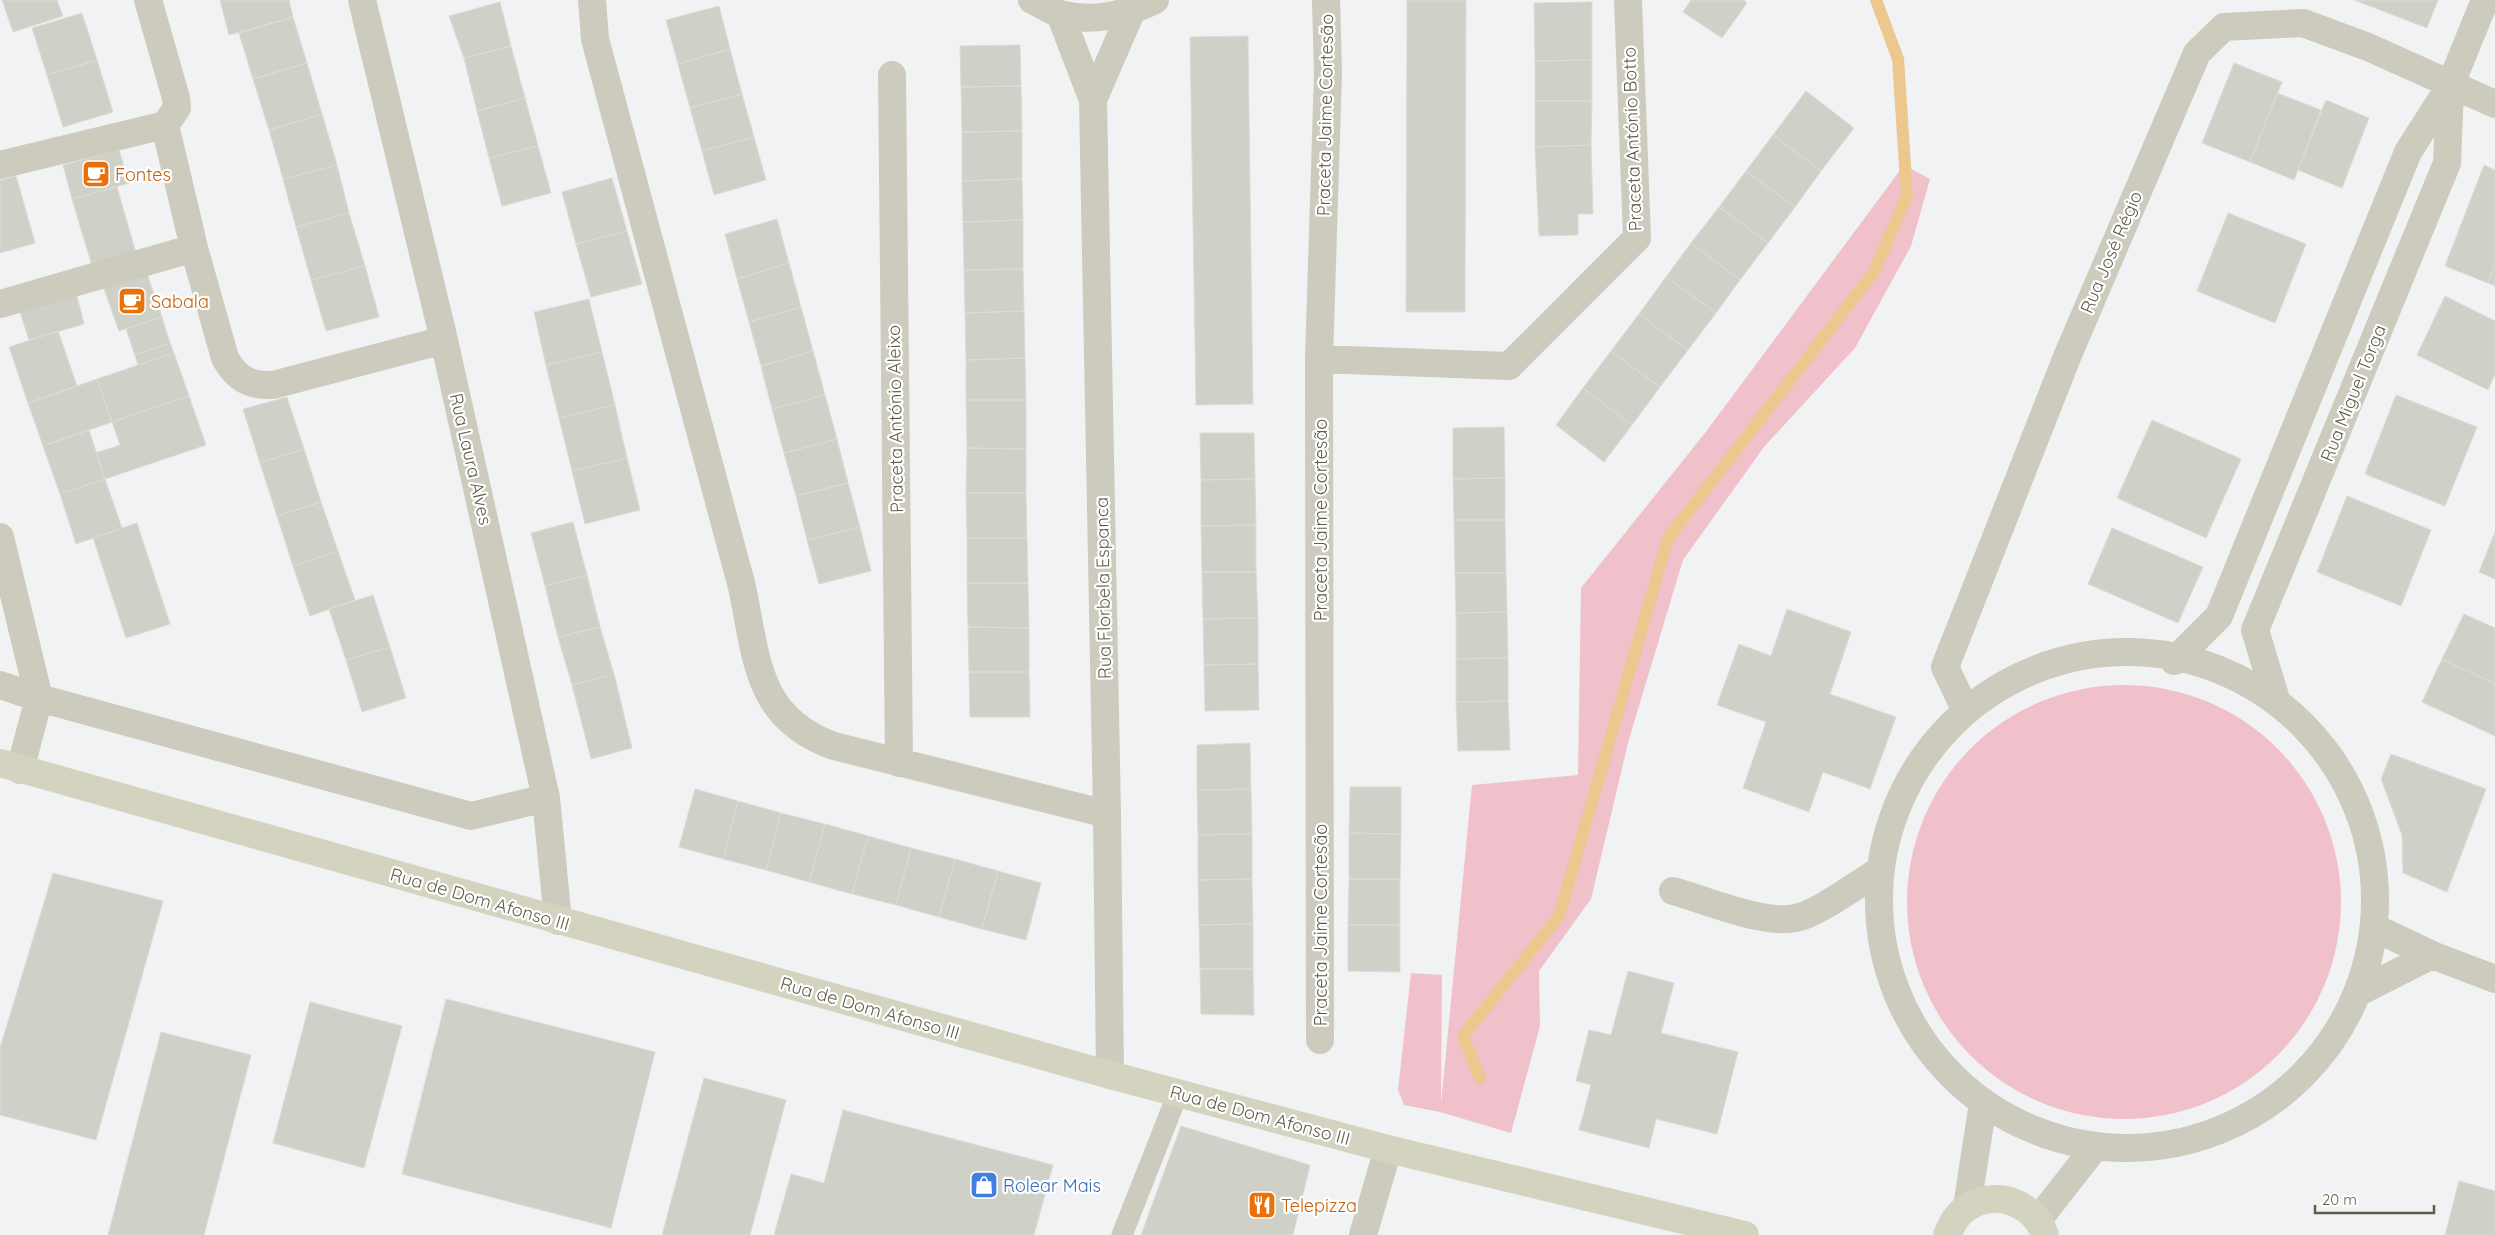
<svg xmlns="http://www.w3.org/2000/svg" width="2495" height="1235" font-family="Quicksand,sans-serif">
	<style>
		.green { fill: #f0c1cb }
		.lines { fill: none; stroke-linecap: round; stroke-linejoin: round }
		.stream { stroke: #ecc78e; stroke-width: 12 }
		.building { fill: #cfd0c8; stroke: #dcdcd5 }
		.lane { stroke: #cdcbbd; stroke-width: 21 }
		.street { stroke: #cdcbbd; stroke-width: 28 }
		.secondary { stroke: #d4d3bf; stroke-width: 28 }
		.labels { text-anchor: middle; dominant-baseline: central; stroke-width: 4.5; stroke-linejoin: round; paint-order: stroke }
		.street-label { font-size: 18px; fill: #5f5c49; stroke: #fff }
		.food-label { font-size: 18px; fill: #c56008; stroke: #fff; text-anchor: start }
		.shop-label { font-size: 18px; fill: #366cbe; stroke: #fff; text-anchor: start }
	</style>
	<rect width="100%" height="100%" fill="#f1f2f3"/>
	<path class="green" d="M1904 165 1930 179 1911 246 1855 348 1764 447 1683 560 1629 739 1591 899 1539 971 1540 1026 1511 1133 1440 1112 1404 1105 1398 1090 1411 973 1442 975 1441 1104 1472 785 1578 775 1581 588 1705 433Z
		M1907 902a217 217 0 1 1 434 0a217 217 0 1 1-434 0Z"/>
	<g class="lines">
		<path class="stream" d="M1480 1078 1463 1036 1559 916 1668 538 1874 272 1907 196 1898 59 1876 0"/>
	</g>
	<path class="building" d="M2 0H57L63 16 13 32Z
		M220 0H289L293 17 229 35Z
		M1407 0H1466L1465 312H1406Z
		M1691 0H1744L1747 3 1722 38 1683 12Z
		M2354 0H2438L2427 28Z
		M500 2 511 46 464 58 449 16Z
		M1592 2V60L1535 61 1534 3Z
		M719 6 730 49 678 64 666 20Z
		M82 13 97 60 47 75 32 28Z
		M293 17 307 63 253 79 239 33Z
		M1248 36 1253 404 1196 405 1190 37Z
		M1020 45 1021 86 961 87 960 46Z
		M511 46 525 98 477 111 464 58Z
		M730 49 742 94 690 108 678 64Z
		M97 60 113 112 63 127 47 75Z
		M1592 60V101H1535V61Z
		M307 63 322 114 269 130 253 79Z
		M2234 63 2282 82 2250 162 2202 143Z
		M1021 86 1022 131 962 132 961 87Z
		M1806 91 1854 128 1821 171 1773 135Z
		M2277 93 2321 110 2294 180 2250 162Z
		M742 94 754 137 702 151 690 108Z
		M525 98 538 146 489 158 477 111Z
		M2326 100 2369 118 2342 188 2298 170Z
		M1535 101H1592L1591 145 1535 147Z
		M322 114 337 165 283 179 269 130Z
		M1022 131V179L962 181V132Z
		M1773 135 1821 171 1795 207 1746 171Z
		M754 137 766 180 714 195 702 151Z
		M1591 145 1593 214H1578V235L1539 236 1535 147Z
		M538 146 551 193 502 206 489 158Z
		M119 150 129 183 72 199 63 165Z
		M337 165 349 213 296 227 283 179Z
		M2484 165 2495 170V265L2488 283 2445 266Z
		M1746 171 1795 207 1768 243 1719 207Z
		M16 176 35 243 0 253V180Z
		M612 178 627 231 576 244 562 192Z
		M1022 179 1023 220 963 222 962 181Z
		M117 187 136 253 92 266 72 199Z
		M1719 207 1768 243 1740 280 1691 243Z
		M349 213 365 266 311 280 296 227Z
		M2228 213 2306 244 2275 323 2197 291Z
		M777 219 789 263 737 279 725 234Z
		M1023 220V269L964 270 963 222Z
		M627 231 642 284 591 297 576 244Z
		M1691 243 1740 280 1716 313 1666 277Z
		M789 263 801 307 749 322 737 279Z
		M2495 265V286L2488 283Z
		M365 266 379 317 326 331 311 280Z
		M1023 269 1024 311 965 313 964 270Z
		M146 271 162 317 119 331 103 286Z
		M1666 277 1716 313 1688 350 1639 314Z
		M76 292 84 324 29 340 19 309Z
		M2445 296 2495 321V374L2488 390 2417 355Z
		M589 299 602 352 546 365 534 312Z
		M801 307 813 351 761 366 749 322Z
		M1024 311 1025 358 966 360 965 313Z
		M1639 314 1688 350 1660 387 1611 351Z
		M162 317 170 343 135 355 126 329Z
		M58 331 77 386 28 403 9 347Z
		M170 343 174 353 138 365 135 355Z
		M813 351 825 395 772 409 761 366Z
		M1611 351 1660 387 1632 425 1583 388Z
		M602 352 615 405 559 418 546 365Z
		M174 353 189 396 112 422 97 379Z
		M1025 358 1026 400H966V360Z
		M97 379 112 422 43 446 28 403Z
		M1583 388 1632 425 1604 462 1556 425Z
		M825 395 837 439 784 453 772 409Z
		M2396 395 2477 427 2445 506 2365 474Z
		M189 396 206 445 105 479 96 453 120 445 112 422Z
		M287 397 304 449 260 463 243 409Z
		M966 400H1026V449L967 448Z
		M615 405 627 458 572 471 559 418Z
		M2152 420 2241 459 2206 538 2117 498Z
		M1504 427 1505 478 1453 479V428Z
		M89 430 105 479 60 494 43 446Z
		M1200 433H1254L1255 479 1201 480Z
		M837 439 848 483 796 496 784 453Z
		M967 448 1026 449V493H966Z
		M304 449 321 502 277 516 260 463Z
		M627 458 640 510 585 524 572 471Z
		M1505 478V520H1454L1453 479Z
		M105 479 122 528 76 544 60 494Z
		M1255 479 1256 525 1201 526V480Z
		M848 483 860 527 807 540 796 496Z
		M966 493H1026L1027 538H967Z
		M2347 496 2431 530 2401 606 2317 572Z
		M321 502 338 551 293 566 277 516Z
		M1454 520H1505L1506 573H1455Z
		M573 522 587 575 545 586 531 533Z
		M137 523 170 624 126 638 93 538Z
		M1256 525V572H1202L1201 526Z
		M860 527 871 571 819 584 807 540Z
		M2112 528 2203 567 2178 623 2088 584Z
		M2495 532V579L2479 572Z
		M967 538H1027L1028 583H967Z
		M338 551 355 600 310 616 293 566Z
		M1202 572H1256L1258 618 1203 619Z
		M1455 573H1506L1507 612 1456 613Z
		M587 575 600 627 558 637 545 586Z
		M967 583H1028L1029 628 968 627Z
		M373 595 390 647 346 660 329 609Z
		M1787 609 1851 632 1830 694 1896 717 1870 789 1823 772 1809 812 1743 788 1766 722 1717 705 1739 644 1771 656Z
		M1507 612 1508 658 1456 659V613Z
		M2464 614 2495 628V684L2442 659Z
		M1258 618V664L1204 665 1203 619Z
		M600 627 614 674 572 685 558 637Z
		M968 627 1029 628V672H969Z
		M390 647 406 698 362 712 346 660Z
		M1508 658V701L1456 702V659Z
		M2442 659 2495 684V736L2422 702Z
		M1258 664 1259 710 1205 711 1204 665Z
		M969 672H1029L1030 717H970Z
		M614 674 632 748 591 759 572 685Z
		M1508 701 1510 750 1458 751 1456 702Z
		M1250 743 1251 789 1197 790V745Z
		M2391 754 2486 789 2447 892 2403 873 2402 835 2381 779Z
		M1350 787H1401V834L1349 833Z
		M695 789 738 801 723 859 679 847Z
		M1251 789 1252 834 1198 835 1197 790Z
		M738 801 781 813 766 870 723 859Z
		M781 813 825 824 809 882 766 870Z
		M825 824 868 836 852 894 809 882Z
		M1349 833 1401 834 1400 879H1349Z
		M1252 834V879L1198 880V835Z
		M868 836 911 848 896 905 852 894Z
		M911 848 955 859 939 917 896 905Z
		M955 859 998 871 982 929 939 917Z
		M998 871 1041 883 1026 940 982 929Z
		M53 873 163 901 96 1140 0 1115V1048Z
		M1252 879 1253 924 1199 925 1198 880Z
		M1349 879H1400V925H1348Z
		M1253 924V969H1200L1199 925Z
		M1348 925H1400V972L1348 971Z
		M1200 969H1253L1254 1015 1201 1014Z
		M1628 971 1674 983 1661 1033 1738 1052 1717 1134 1656 1119 1649 1148 1579 1130 1591 1085 1576 1081 1589 1030 1611 1035Z
		M446 999 655 1052 611 1228 402 1174Z
		M310 1002 402 1026 364 1168 273 1143Z
		M161 1032 251 1055 204 1235H108Z
		M704 1078 786 1100 750 1235H662Z
		M843 1110 1053 1165 1034 1235H774L791 1174 824 1183Z
		M1181 1126 1310 1165 1293 1235H1141Z
		M2459 1181 2495 1191V1235H2445Z"/>
	<g class="lines">
		<path class="lane" d="M1122 1235 1178 1093"/>
		<path class="street" d="M148 0 176 98 177 108 165 125 194 248 225 358C236 378 249 386 273 385L444 340
			M362 0 444 340 546 798 558 921
			M592 0 595 39 742 587C757 659 756 718 834 746L1107 814
			M1032 0C1041 4 1051 11 1060 14 1094 23 1125 15 1155 0
			M1060 14 1093 100 1107 814 1110 1075
			M892 75 899 763
			M1093 100 1131 12
			M0 165 165 125
			M0 304 194 248
			M1319 359 1509 366 1637 238 1628 0
			M0 537 39 698 20 770
			M1879 900a248 248 0 1 1 496 0a248 248 0 1 1-496 0Z
			M2174 661 2219 616 2408 152 2450 86 2485 0
			M0 685 39 698 471 816 546 798
			M2275 696 2255 630 2447 163 2450 87
			M1965 709 1945 667 2067 357 2197 53 2224 27 2303 23 2368 47 2495 104
			M1673 891C1706 900 1763 925 1796 918 1819 913 1857 884 1879 871
			M2375 928 2432 955 2495 979
			M2359 992 2432 955
			M1320 1040 1319 359 1328 73 1326 0
			M1967 1207 1983 1103
			M2038 1220 2095 1147
			M1363 1235 1388 1149"/>
		<path class="secondary" d="M0 763 1110 1075 1388 1149 1745 1235
			M1947 1235C1952 1224 1957 1213 1968 1207 1997 1189 2034 1203 2045 1235"/>
	</g>
	<defs>
		<symbol id="cafe-square" viewBox="-11 -11 22 22"><rect x="-9" y="-9" width="18" height="18" rx="4" fill="#e8710a" stroke="#fff"/><path d="M-5.5-4.5H6V0H3Q3 3.5 0 3.5H-2.5Q-5.5 3.5-5.5 0ZM3-3.2v2h1.7v-2ZM-6 4.5H4V6H-6Z" fill="#fff"/></symbol>
		<symbol id="shop-square" viewBox="-11 -11 22 22"><rect x="-9" y="-9" width="18" height="18" rx="4" fill="#3f7fe0" stroke="#fff"/><path d="M-5-2.5h2.3a2.7 3.5 0 0 1 5.4 0H5L5.5 6h-11ZM-1.5-2.5h3a1.5 2.3 0 0 0-3 0Z" fill="#fff"/></symbol>
		<symbol id="restaurant-square" viewBox="-11 -11 22 22"><rect x="-9" y="-9" width="18" height="18" rx="4" fill="#e8710a" stroke="#fff"/><path d="M-5-6h1v4h1v-4h1v4h1v-4h1v5L-1.5 .5V6h-2V.5L-5-1ZM5-6V6H3V1.5H1.5Q1.5-4 5-6Z" fill="#fff"/></symbol>
	</defs>
	<g fill-rule="evenodd">
		<use href="#cafe-square" x="80" y="158" width="32" height="32"/>
		<use href="#cafe-square" x="116" y="285" width="32" height="32"/>
		<use href="#shop-square" x="968" y="1169" width="32" height="32"/>
		<use href="#restaurant-square" x="1246" y="1189" width="32" height="32"/>
	</g>
	<g class="labels">
		<g class="street-label">
			<text transform="translate(1325 115) rotate(-89)">Praceta Jaime Cortesão</text>
			<text transform="translate(1632 139) rotate(-92)">Praceta António Botto</text>
			<text transform="translate(2111 252) rotate(-67)">Rua José Régio</text>
			<text transform="translate(2353 393) rotate(-68)">Rua Miguel Torga</text>
			<text transform="translate(895 419) rotate(-91)">Praceta António Aleixo</text>
			<text transform="translate(471 459) rotate(77)">Rua Laura Alves</text>
			<text transform="translate(1320 520) rotate(-90)">Praceta Jaime Cortesão</text>
			<text transform="translate(1103 588) rotate(-91)">Rua Florbela Espanca</text>
			<text transform="translate(480 899) rotate(16)">Rua de Dom Afonso III</text>
			<text transform="translate(1320 925) rotate(-90)">Praceta Jaime Cortesão</text>
			<text transform="translate(870 1008) rotate(16)">Rua de Dom Afonso III</text>
			<text transform="translate(1260 1115) rotate(15)">Rua de Dom Afonso III</text>
		</g>
		<g class="food-label">
			<text x="115" y="174">Fontes</text>
			<text x="151" y="301">Sabala</text>
			<text x="1281" y="1205">Telepizza</text>
		</g>
		<g class="shop-label">
			<text x="1003" y="1185">Rolear Mais</text>
		</g>
	</g>
	<path d="M2315 1205v8h119v-8" fill="none" stroke="#5f5c49" stroke-width="2.5"/>
	<text x="2322" y="1205" font-size="15" fill="#5f5c49" stroke="#ffffff" stroke-width="4" paint-order="stroke">20 m</text>
</svg>
